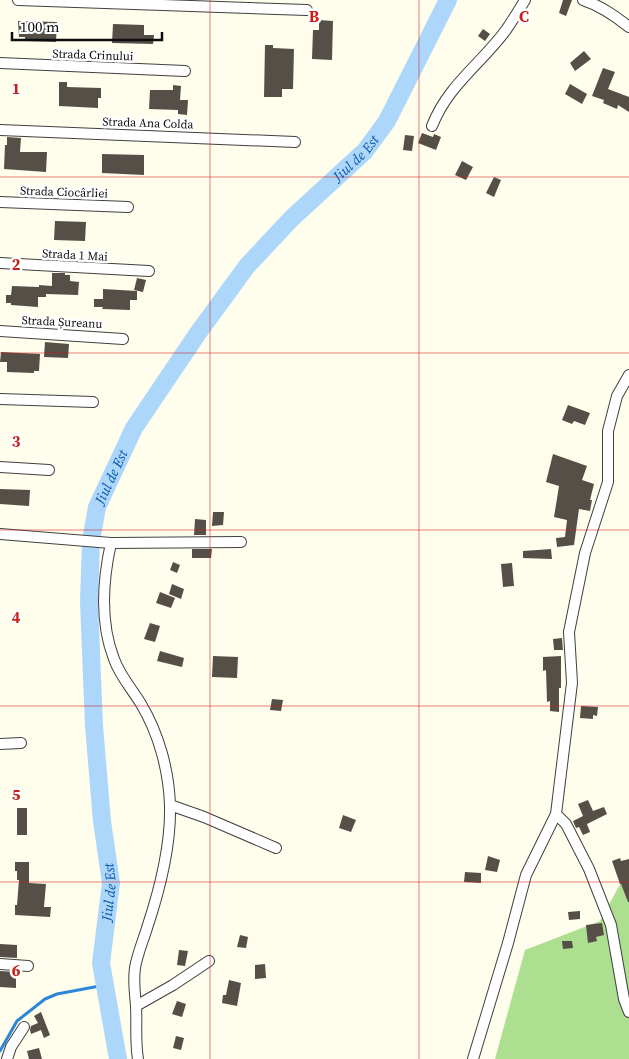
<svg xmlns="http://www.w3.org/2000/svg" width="629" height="1059" font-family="'Source Serif 4',serif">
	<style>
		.forest { fill: #addf90 }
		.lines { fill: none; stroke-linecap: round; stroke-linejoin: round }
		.stream { stroke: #2c86d9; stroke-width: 3 }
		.river { stroke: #acd7fb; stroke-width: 18 }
		.building { fill: #564f48 }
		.street-casing { stroke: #404040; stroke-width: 12 }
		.street { stroke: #fff; stroke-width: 10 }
		.grid { fill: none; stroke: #c81f19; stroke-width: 1; stroke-opacity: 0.55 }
		.labels { text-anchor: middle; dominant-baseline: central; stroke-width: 5; stroke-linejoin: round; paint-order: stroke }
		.street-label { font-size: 12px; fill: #0d0d0d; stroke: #fff }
		.water-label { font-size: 14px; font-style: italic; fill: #0b57a9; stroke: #fff }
		.grid-label { font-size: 16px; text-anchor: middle; font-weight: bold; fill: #c81f19; stroke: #fff; stroke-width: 5; stroke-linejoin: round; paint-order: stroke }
	</style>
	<rect width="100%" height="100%" fill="#fffdec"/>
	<path class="forest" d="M629 868V1059H495L525 950 600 921Z"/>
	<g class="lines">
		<path class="stream" d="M0 1051 17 1021 45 999 57 994 105 985"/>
		<path class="river" id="s1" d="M118 1059 101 963 111 883 102 821 94 726 89 602 91 541 97 507 134 428 198 333 247 266 292 218 365 151 387 121 448 0"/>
	</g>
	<path class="building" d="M563 0H572L566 16 559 13Z
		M319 20 333 21 332 60 312 59 313 30H319Z
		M18 21 57 22 56 42 25 41V37H19Z
		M113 24 144 25V35H154L153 44 112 43Z
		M483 29 490 34 485 41 478 36Z
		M265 45H273V48L294 49 293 89H282V97H264Z
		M584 51 591 59 575 71 570 63Z
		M603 68 615 72 608 89 629 97V112L618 105 617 109 603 103 604 100 592 96Z
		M59 82H67V87L101 88V98H98V108L59 106Z
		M570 84 587 94 582 104 565 94Z
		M173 85 181 86 180 100H188L187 115 178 114V110L149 109 150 90H173Z
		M422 133 433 137 434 134 441 137 436 150 418 143Z
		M405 135 414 136 412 151 403 150Z
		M7 137 21 138 20 152H47L46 172 4 169 5 145H7Z
		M102 154 144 155V175L102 173Z
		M462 161 473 167 466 180 455 175Z
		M494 177 501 180 494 197 486 193Z
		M55 221 86 222 85 241 54 240Z
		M52 273H65V275H70V281L79 282 78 295 46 294V297H38V307L11 305V303H6V295H11L12 286 39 287V285L52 286Z
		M137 278 146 280 143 292 134 290Z
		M103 289 137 291V300H130V310L102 309 103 307H94V299H103Z
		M45 342 69 344 68 358 44 357Z
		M1 352 40 354 39 371H34V373L7 372V362H0Z
		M568 405 590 413 585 425 574 421 572 424 562 420Z
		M553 454 587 466 582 480 594 484 590 500H592L590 511 579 509 574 545 557 547 556 538 565 537 567 520 554 517 559 486 546 482Z
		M0 489 30 490 29 506 0 504Z
		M213 512H224L223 525 212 526Z
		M195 519 206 520V535H194Z
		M192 549H212L211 558H192Z
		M551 549 552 559 523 558V551Z
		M173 562 180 565 177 573 170 570Z
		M512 563 514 586 503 587 501 564Z
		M172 584 184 589 181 599 169 594Z
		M160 592 175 598 171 608 156 603Z
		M150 623 160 626 155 642 144 639Z
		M562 638 563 650H554L553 639Z
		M160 651 184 658 182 667 157 661Z
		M213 656 238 657 237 678 212 677Z
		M561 656V688H559V712L550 711V701L547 702 546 670 543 671V657Z
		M272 699 283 700 281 711 270 710Z
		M581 706 598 707 597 716 593 715V719L580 718Z
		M588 800 593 811 604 807 607 814 587 824 590 832 583 835 579 827 576 828 573 821 583 816 578 804Z
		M17 808H27V835H17Z
		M343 815 356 820 351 832 339 828Z
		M488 856 500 860 497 872 485 870Z
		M620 858 621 861 629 859V902H628L621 884H620L612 861Z
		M15 862H29V883L46 884 44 907H51L50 917 15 915V905H17L19 880H17V871H15Z
		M465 872 481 873V883L464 882Z
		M580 911V919L569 920 568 912Z
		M602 923 604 935 596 937 597 941 588 943 586 925Z
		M240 935 248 937 246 948 237 947Z
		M562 941H572L573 948 563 949Z
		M0 944 17 945V958L0 957Z
		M179 950 188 951 185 966 177 965Z
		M265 964 266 978 255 979V965Z
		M0 971 16 972V988L0 987Z
		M229 980 241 983 237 1006 222 1003 223 995H226Z
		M177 1001 186 1004 182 1017 172 1014Z
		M41 1012 50 1035 44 1038 41 1030 31 1034 30 1030 31 1026 38 1023 34 1016Z
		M176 1036 184 1038 181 1050 173 1048Z
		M39 1048 42 1059H29L27 1051Z"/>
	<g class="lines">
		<defs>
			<path id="street" d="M18 0 307 10
				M583 0C601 6 614 15 629 27
				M0 63 185 71
				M432 126C448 85 481 64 506 30 513 20 519 10 525 0
				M0 130 295 142
				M0 202 128 207
				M0 263 149 271
				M0 331 123 339
				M0 399 93 402
				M0 467 49 470
				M0 534 111 543 241 542
				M111 543C103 579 100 623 114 659 120 676 132 689 141 704 159 734 169 771 170 806 171 847 160 889 147 928 143 941 137 955 135 968 133 981 135 993 136 1006 137 1024 135 1041 138 1059
				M0 744 21 743
				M170 805 204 817 276 848
				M556 814 566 824 589 869 611 925 624 999 629 1012
				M0 964 28 966
				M136 1006 173 985 209 961
				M7 1059 11 1047 24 1027
				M473 1059 508 943 526 875 556 814 572 683 569 632 585 553 608 482V431L617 396 629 375"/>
		</defs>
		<use href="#street" class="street-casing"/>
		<use href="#street" class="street"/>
	</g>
	<path class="grid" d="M210 0V1059M419 0V1059M0 177H629M0 353H629M0 530H629M0 706H629M0 882H629"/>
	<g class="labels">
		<g class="street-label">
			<text transform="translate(93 55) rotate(2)">Strada Crinului</text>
			<text transform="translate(148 123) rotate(2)">Strada Ana Colda</text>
			<text transform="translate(64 192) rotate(2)">Strada Ciocârliei</text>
			<text transform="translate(75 255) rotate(3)">Strada 1 Mai</text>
			<text transform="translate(62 322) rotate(3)">Strada Șureanu</text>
		</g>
		<g class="water-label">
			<text stroke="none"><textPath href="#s1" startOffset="994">Jiul de Est</textPath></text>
			<text stroke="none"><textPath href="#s1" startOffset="589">Jiul de Est</textPath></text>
			<text stroke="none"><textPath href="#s1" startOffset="169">Jiul de Est</textPath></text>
		</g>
	</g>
	<g class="grid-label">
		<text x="314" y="22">B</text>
		<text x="524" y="22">C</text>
		<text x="16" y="94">1</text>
		<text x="16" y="270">2</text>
		<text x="16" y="447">3</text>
		<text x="16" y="623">4</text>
		<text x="16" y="800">5</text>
		<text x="16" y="976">6</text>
	</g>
	<path d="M12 32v8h150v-8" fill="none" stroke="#0d0d0d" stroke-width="2.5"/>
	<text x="20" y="32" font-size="15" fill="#0d0d0d" stroke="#ffffff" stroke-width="4" paint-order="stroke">100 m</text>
</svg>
